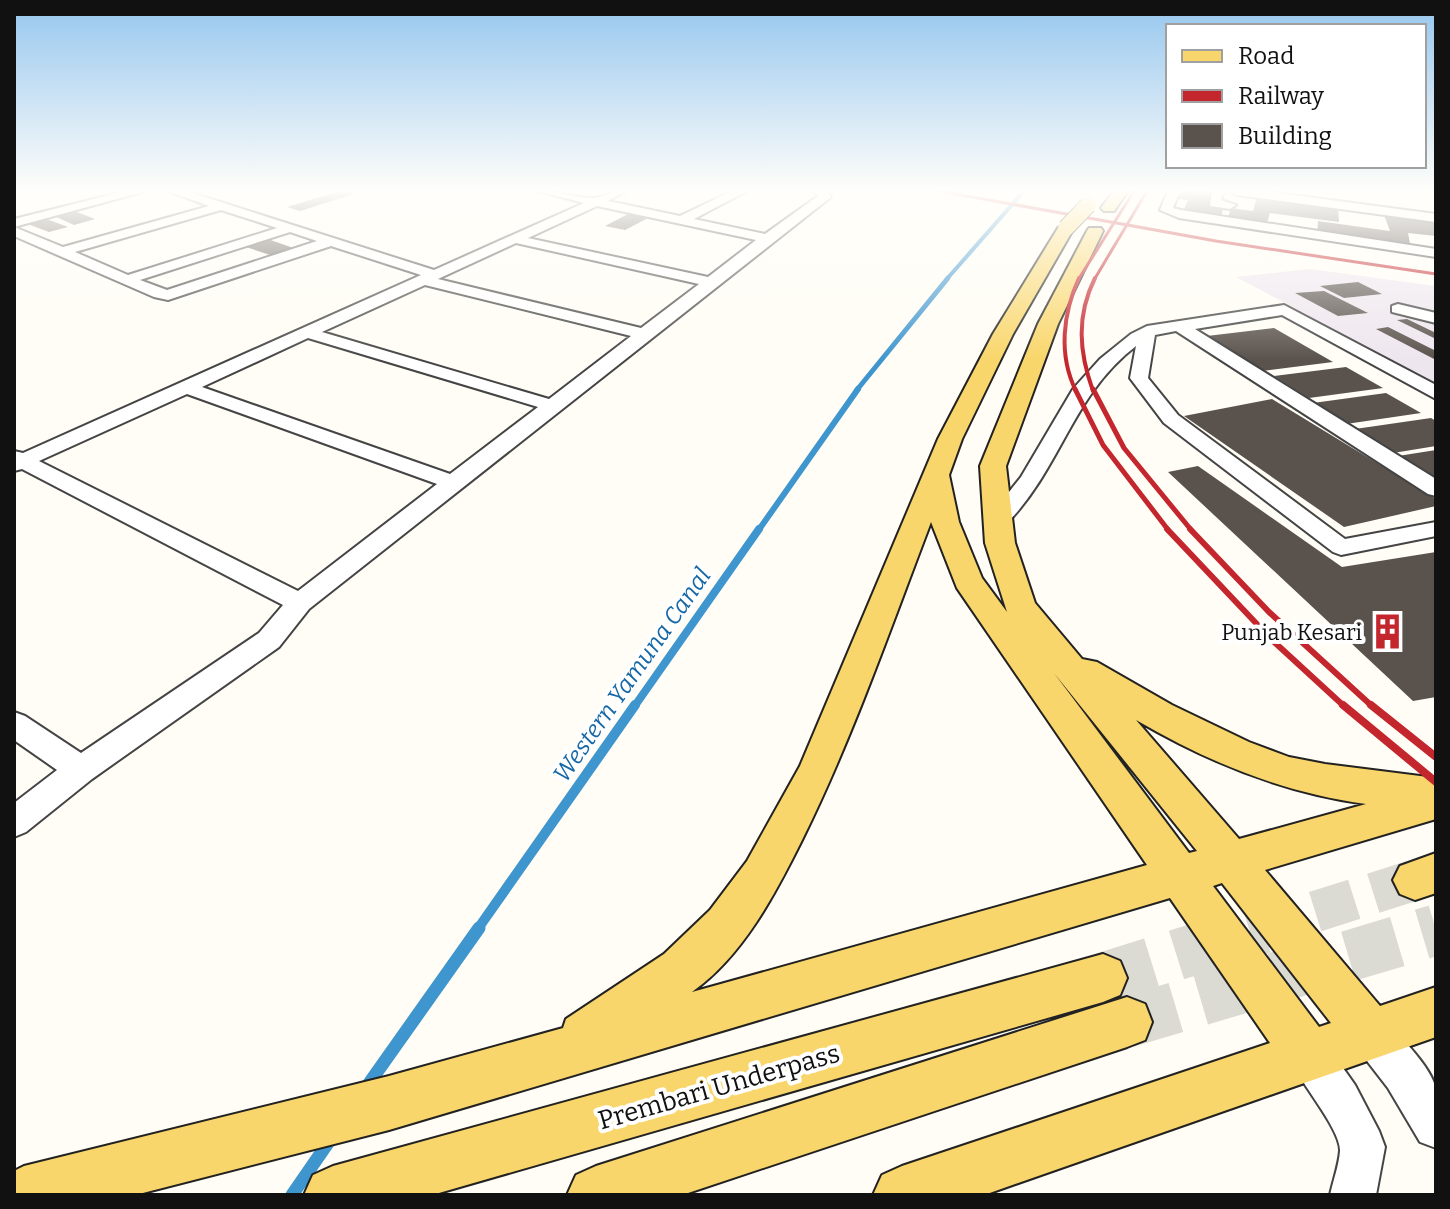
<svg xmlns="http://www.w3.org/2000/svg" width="1450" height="1209" font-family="Bitter,serif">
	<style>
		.industrial { fill: #eee6ef }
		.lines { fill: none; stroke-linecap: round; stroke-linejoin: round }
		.stream-far5 { stroke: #3f96cf; stroke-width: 4 }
		.stream-far4 { stroke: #3f96cf; stroke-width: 5 }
		.stream-far3 { stroke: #3f96cf; stroke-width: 6 }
		.stream-far2 { stroke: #3f96cf; stroke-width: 8 }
		.stream-far1 { stroke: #3f96cf; stroke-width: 10 }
		.stream { stroke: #3f96cf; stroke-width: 13 }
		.building { fill: #5a524d }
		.major-tunnel-far1 { stroke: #dbdad3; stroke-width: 41; stroke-dasharray: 41 20; stroke-linecap: butt }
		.major-tunnel { stroke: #dbdad3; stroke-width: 51; stroke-dasharray: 51 26; stroke-linecap: butt }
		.minor-casing { stroke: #444; stroke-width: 4 }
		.major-casing { stroke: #222; stroke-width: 4 }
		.minor { fill: #fff; fill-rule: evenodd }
		.major { fill: #f9d66b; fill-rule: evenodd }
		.rail-far4 { stroke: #c4262e; stroke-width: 3 }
		.rail-far3 { stroke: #c4262e; stroke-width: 4 }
		.rail-far2 { stroke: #c4262e; stroke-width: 5 }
		.rail-far1 { stroke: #c4262e; stroke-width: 6 }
		.rail { stroke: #c4262e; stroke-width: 8 }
		.major-bridge-casing { stroke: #222; stroke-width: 18; stroke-linecap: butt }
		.major-bridge { stroke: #f9d66b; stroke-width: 16 }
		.labels { text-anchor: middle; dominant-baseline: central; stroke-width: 8; stroke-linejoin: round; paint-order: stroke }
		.poi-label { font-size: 22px; fill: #111; stroke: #fff; text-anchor: end }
		.water-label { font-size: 24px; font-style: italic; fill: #1768a6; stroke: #fff }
		.near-street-label { font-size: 26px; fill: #111; stroke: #fff }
	</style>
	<rect width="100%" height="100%" fill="#fffdf5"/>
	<path class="industrial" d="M1310 269 1436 286V383L1236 277Z"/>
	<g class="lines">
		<path class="stream-far5" d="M946 280 1024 191"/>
		<path class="stream-far4" d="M856 391 948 278"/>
		<path class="stream-far3" d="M758 531 858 389"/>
		<path class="stream-far2" d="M634 707 759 529"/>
		<path class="stream-far1" d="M477 930 635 705"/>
		<path class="stream" d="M365 1089 479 928
			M292 1195 330 1140"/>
	</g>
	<path class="building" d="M340 191 357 193 300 211 287 207Z
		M1176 191H1216L1224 206 1220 220 1182 214 1188 200 1172 198Z
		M1257 196 1338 207 1339 222 1270 213 1266 226 1227 220 1231 208 1253 211Z
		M72 210 95 219 74 225 52 215Z
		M630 213 650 217 625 230 605 226Z
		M1384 215 1436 222V236L1408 233 1411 249 1317 235 1318 221 1390 231Z
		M44 218 68 227 49 232 25 223Z
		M265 238 299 250 276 257 243 246Z
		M1358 282 1382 294 1344 298 1320 286Z
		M1324 291 1368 313 1338 316 1295 293Z
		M1407 319 1436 333V339L1397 320Z
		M1388 327 1436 351V360L1376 329Z
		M1274 328 1333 362 1262 371 1207 336Z
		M1346 367 1383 388 1309 398 1274 376Z
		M1386 393 1421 413 1346 424 1313 403Z
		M1272 399 1436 499V506L1344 527 1184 416Z
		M1431 418 1436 421V446L1393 453 1355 429Z
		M1436 450V480L1398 456Z
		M1198 466 1342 567 1436 552V697L1413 701 1168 472Z"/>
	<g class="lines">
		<path class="major-tunnel-far1" d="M1257 930 1415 880"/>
		<path class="major-tunnel" d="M1103 978 1263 928
			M1127 1022 1436 930"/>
		<defs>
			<path id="minor" d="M126 191H146L14 227V219Z
				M168 191H186L434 270 584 203 538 191C557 191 576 198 593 198 604 197 614 191 626 191L608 201 680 216 732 191H747L694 219 765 234 818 196 814 191H826L831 197 309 609 279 647 92 779 26 832 14 837V803L57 770 14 740V712L25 716 81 753 259 633 283 605 22 469 14 471V451L23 453 421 275 331 246 168 300 154 297 14 236V227L63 247 209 206ZM597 206 756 240 708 277 528 238ZM221 210 277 228 128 275 75 252ZM290 232 317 241 167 290 140 280ZM516 243 699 284 641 328 438 279ZM425 285 631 336 549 399 322 332ZM308 338 538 407 450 474 202 387ZM187 394 437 484 298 591 39 461Z
				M1168 191H1180L1173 208 1181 210 1436 249V257L1179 218 1160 210Z
				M1212 191H1224L1221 200 1236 205 1230 209 1210 206Z
				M1231 191H1263L1436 214V222L1237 195Z
				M1398 304 1436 313V323L1392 312V306Z
				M1284 305 1436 385V399L1282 315 1195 329 1436 479V496L1428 494 1176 331 1155 335 1148 378 1178 415 1345 539 1436 522V536L1341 555 1333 552 1164 423 1130 378 1136 346C1072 395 1062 466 1008 522H992L989 517 1021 477 1073 389 1100 359 1131 334 1147 326Z
				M1371 1014C1390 1022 1433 1068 1436 1090 1438 1109 1436 1129 1436 1148L1420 1142 1388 1088 1357 1048 1351 1034 1357 1020Z
				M1309 1035 1324 1041 1355 1085 1379 1131 1385 1147 1376 1195H1330C1333 1181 1339 1165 1340 1151 1341 1129 1298 1080 1288 1056L1294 1041Z"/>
			<path id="major" d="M1114 191H1128L1114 211H1104L1101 208Z
				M1066 223 1074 228 1013 334 962 439 949 475 959 522 982 578 1007 612 985 543 980 466 1038 324 1087 231 1089 228H1101L1103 231 1058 324 1006 466 1015 543 1035 603 1082 659 1097 662 1172 705 1249 742 1289 757 1325 764 1436 778V819L1265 870 1380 1006 1436 987V1037L984 1195H873L882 1175 902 1166 1270 1043 1170 898 389 1130 135 1195H14V1171L24 1166 389 1076 563 1028 566 1019 664 954 710 910 747 861 800 766 938 439 993 334 1058 228ZM931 522 957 588 1147 865 692 992C743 956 775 894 802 840 853 737 890 629 931 522ZM1054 673 1197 851 1189 853ZM1136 720C1208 762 1283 793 1366 804L1239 839ZM1222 883 1331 1023 1319 1027 1213 886Z
				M1436 853V893L1415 900 1400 894 1393 880 1400 866Z
				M1103 954 1120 961 1127 978 1120 995 1103 1002 432 1195H304L313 1175 333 1166Z
				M1127 997 1145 1004 1152 1022 1145 1040 1127 1047 682 1195H567L576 1175 596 1166Z"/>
		</defs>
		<use href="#minor" class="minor-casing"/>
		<use href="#major" class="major-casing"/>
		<use href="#minor" class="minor"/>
		<use href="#major" class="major"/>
		<path class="rail-far4" d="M939 191 1216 241 1436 274
			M1078 280 1134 191
			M1094 280 1147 191"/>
		<path class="rail-far3" d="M1076 391C1058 355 1063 313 1079 278
			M1093 391C1079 352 1076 316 1095 278"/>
		<path class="rail-far2" d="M1075 389 1103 445 1169 531
			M1093 389 1124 448 1192 531"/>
		<path class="rail-far1" d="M1167 529 1272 640 1345 707
			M1190 529 1269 612 1373 707"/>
		<path class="rail" d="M1343 705 1436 782
			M1371 705 1436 757"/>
		<defs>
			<path id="major-bridge" d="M1066 228 1088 205"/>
		</defs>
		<use href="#major-bridge" class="major-bridge-casing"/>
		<use href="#major-bridge" class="major-bridge"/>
	</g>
	<linearGradient id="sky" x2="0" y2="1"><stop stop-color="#95c6ee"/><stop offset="0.53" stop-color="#fffefa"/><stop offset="1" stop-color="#fffefa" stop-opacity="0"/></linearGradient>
	<rect width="1450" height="360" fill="url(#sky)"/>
	<defs>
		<symbol id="building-bare" viewBox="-9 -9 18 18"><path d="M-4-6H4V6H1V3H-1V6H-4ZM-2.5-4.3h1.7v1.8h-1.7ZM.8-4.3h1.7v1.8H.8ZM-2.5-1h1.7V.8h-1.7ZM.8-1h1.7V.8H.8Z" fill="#c4262e" stroke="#fff" stroke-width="2.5" paint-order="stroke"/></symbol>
	</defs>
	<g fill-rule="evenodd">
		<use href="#building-bare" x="1362" y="606" width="51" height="51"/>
	</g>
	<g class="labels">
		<g class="poi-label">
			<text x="1362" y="632">Punjab Kesari</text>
		</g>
		<g class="water-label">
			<text transform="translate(632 675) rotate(-55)">Western Yamuna Canal</text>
		</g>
		<g class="near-street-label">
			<text transform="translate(719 1087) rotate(-16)">Prembari Underpass</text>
		</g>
	</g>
	<rect width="1450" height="1209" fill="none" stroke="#111111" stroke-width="32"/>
	<rect x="1166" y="24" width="260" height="144" fill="#ffffff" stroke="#a0a0a0" stroke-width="2"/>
	<rect x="1182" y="50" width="40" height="12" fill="#f9d66b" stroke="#a0a0a0" stroke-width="2"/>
	<text x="1238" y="64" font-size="24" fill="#111111">Road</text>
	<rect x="1182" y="90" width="40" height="12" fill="#c4262e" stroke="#a0a0a0" stroke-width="2"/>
	<text x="1238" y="104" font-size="24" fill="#111111">Railway</text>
	<rect x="1182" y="124" width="40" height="24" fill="#5a524d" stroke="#a0a0a0" stroke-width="2"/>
	<text x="1238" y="144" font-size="24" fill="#111111">Building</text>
</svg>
